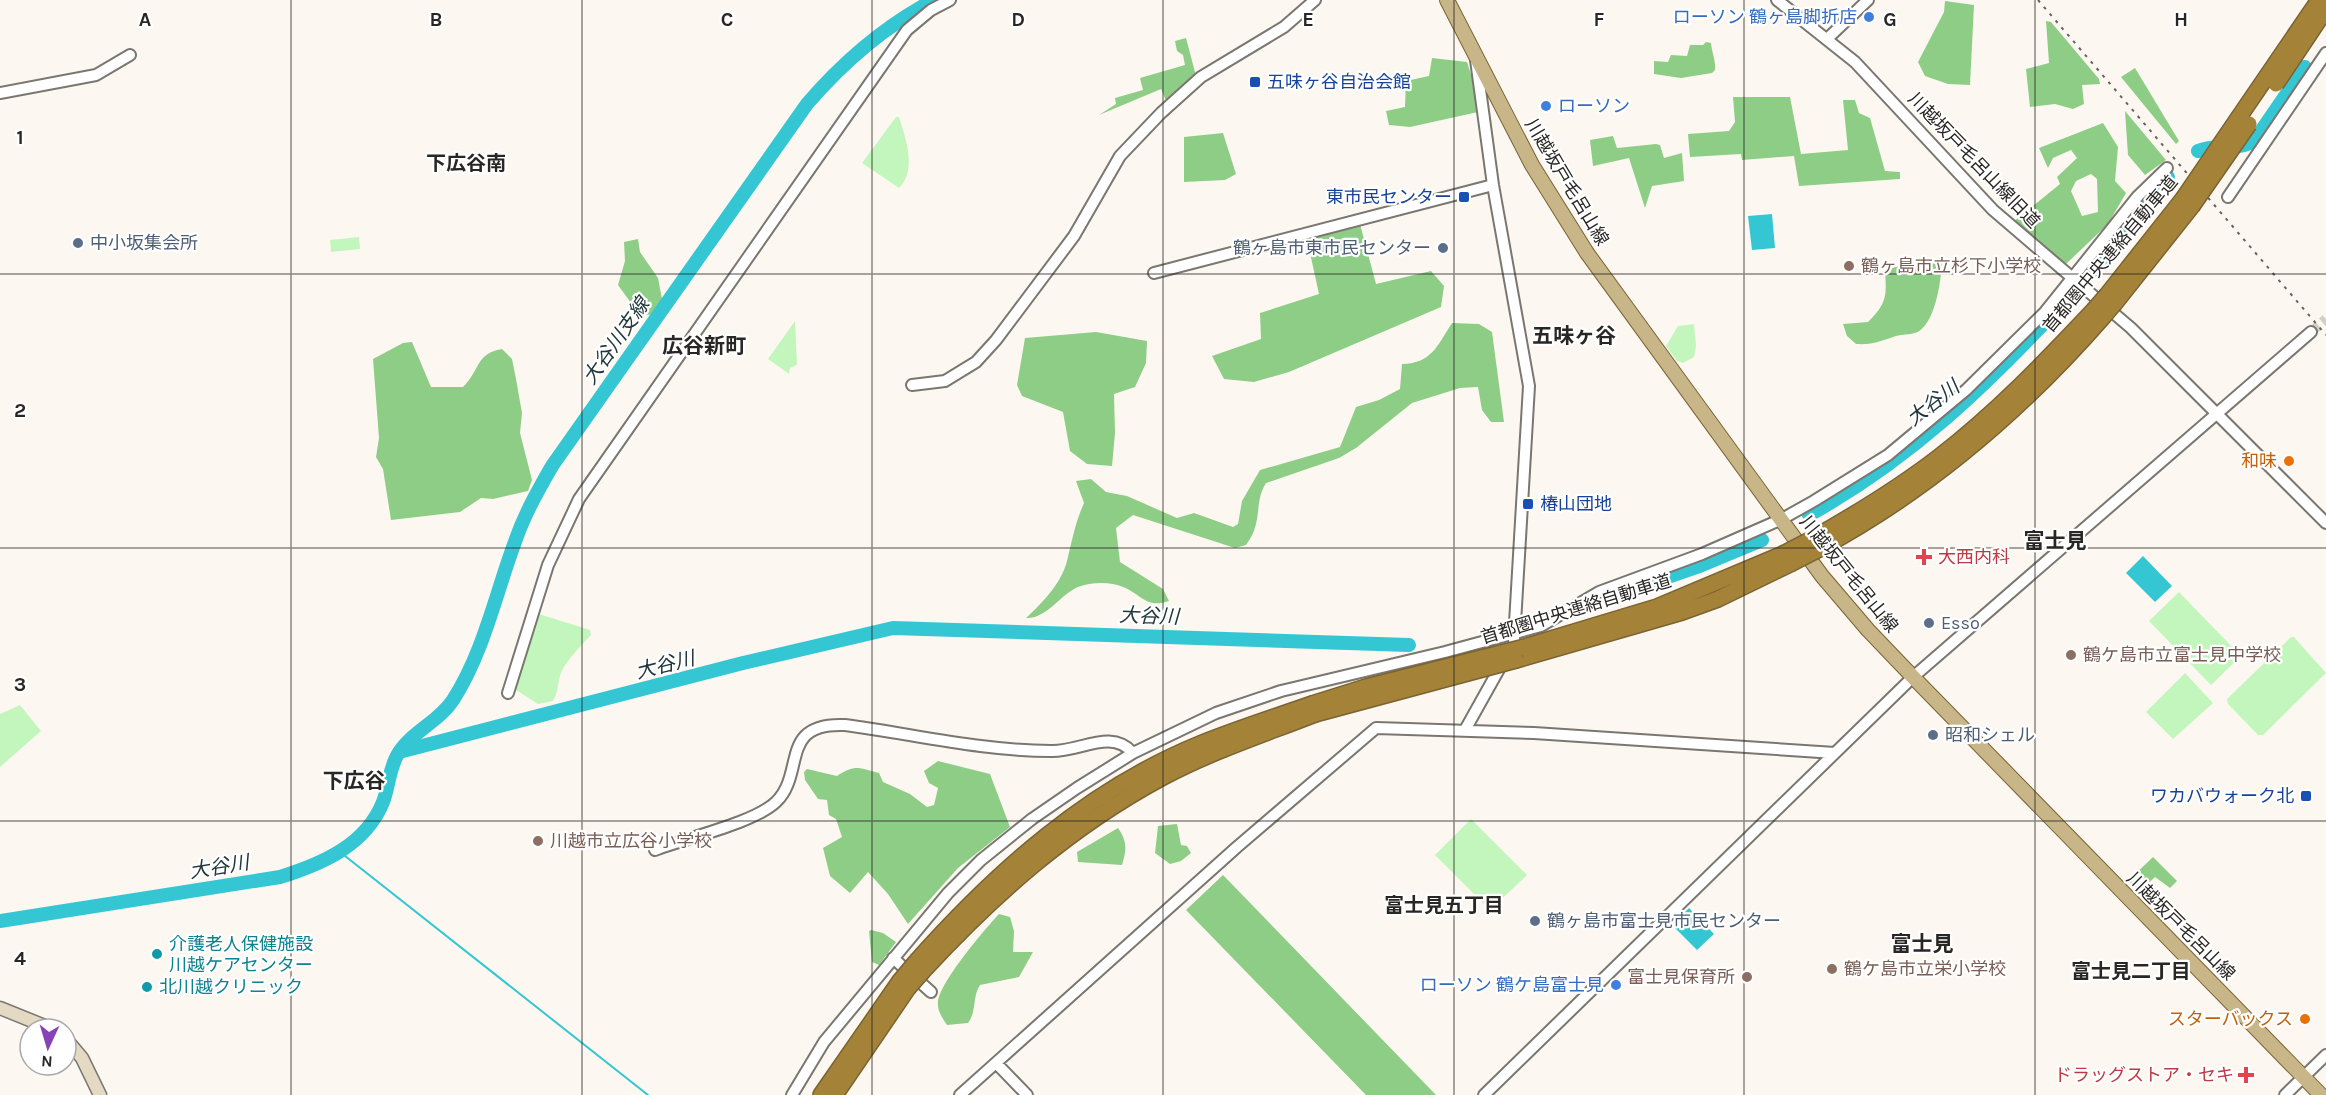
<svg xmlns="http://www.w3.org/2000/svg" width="2326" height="1095" font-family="Karla,'Noto Sans JP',sans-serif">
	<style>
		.green { fill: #c3f6bc }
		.forest { fill: #8ecd85; fill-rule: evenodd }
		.water { fill: #34c7d3 }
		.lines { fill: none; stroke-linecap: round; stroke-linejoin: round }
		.stream { stroke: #34c7d3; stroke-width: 2 }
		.river { stroke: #34c7d3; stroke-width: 14 }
		.tertiary-tunnel { stroke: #d2cec8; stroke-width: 10; stroke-dasharray: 10 5; stroke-linecap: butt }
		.tertiary-casing { stroke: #7a7670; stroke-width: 14 }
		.secondary-casing { stroke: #7a7670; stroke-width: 15 }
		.primary-casing { stroke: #796332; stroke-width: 16 }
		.motorway-casing { stroke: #796332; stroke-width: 18 }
		.tertiary { stroke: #fff; stroke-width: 10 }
		.secondary { stroke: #e4dac4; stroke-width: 12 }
		.primary { stroke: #c8b588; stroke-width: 14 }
		.motorway { stroke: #a48339; stroke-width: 15 }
		.rail { stroke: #65625f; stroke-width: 2; stroke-dasharray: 3 6; stroke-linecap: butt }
		.motorway-bridge-casing { stroke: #796332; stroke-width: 18; stroke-linecap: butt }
		.motorway-bridge { stroke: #a48339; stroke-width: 15 }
		.grid { fill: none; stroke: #292725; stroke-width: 1.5; stroke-opacity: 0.55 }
		.shop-dot { fill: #3f7fe0; stroke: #fff; stroke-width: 2 }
		.transit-dot { fill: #1a4fb4; stroke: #fff; stroke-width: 2 }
		.service-dot { fill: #5c6f8a; stroke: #fff; stroke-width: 2 }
		.education-dot { fill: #8d6e63; stroke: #fff; stroke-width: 2 }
		.food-dot { fill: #e8710a; stroke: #fff; stroke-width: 2 }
		.health-dot { fill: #e0444e; stroke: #fff; stroke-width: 2 }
		.culture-dot { fill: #0f9aa8; stroke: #fff; stroke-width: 2 }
		.labels { text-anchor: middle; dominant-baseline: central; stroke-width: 4.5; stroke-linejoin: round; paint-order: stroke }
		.shop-label { font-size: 18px; fill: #366cbe; stroke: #fff; text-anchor: end }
		.transit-label { font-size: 18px; fill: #164399; stroke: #fff; text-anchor: start }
		.street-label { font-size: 18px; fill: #292725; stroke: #fff }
		.service-label { font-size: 18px; fill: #4e5e75; stroke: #fff; text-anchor: start }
		.education-label { font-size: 18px; fill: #785e54; stroke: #fff; text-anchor: start }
		.food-label { font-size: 18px; fill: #c56008; stroke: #fff; text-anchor: end }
		.health-label { font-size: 18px; fill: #be3a42; stroke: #fff; text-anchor: start }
		.culture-label { font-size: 18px; fill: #0d838f; stroke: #fff; text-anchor: start }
		.neighbourhood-label { font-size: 20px; font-weight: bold; fill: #292725; stroke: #fff }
		.water-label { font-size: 20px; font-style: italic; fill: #21383b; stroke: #fff }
		.quarter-label { font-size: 21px; font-weight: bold; fill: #292725; stroke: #fff }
		.grid-label { font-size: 20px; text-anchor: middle; font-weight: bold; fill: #292725; stroke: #fff; stroke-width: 4.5; stroke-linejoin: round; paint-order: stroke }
	</style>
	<rect width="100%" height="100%" fill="#fcf8f1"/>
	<path class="green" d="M896 117H899C906 139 917 170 899 188L862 163Z
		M359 237 360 249 331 252 330 240Z
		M795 321 797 365 790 368 789 374 768 359Z
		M1694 324 1696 346 1694 357 1683 363 1677 361 1666 346 1678 326Z
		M2179 592 2241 656 2211 685 2149 621Z
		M539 614 590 630 591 635C581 646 567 659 561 673 557 683 559 691 553 701L538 704 513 688Z
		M2291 637H2294L2326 673 2263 735H2258L2228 704 2227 699Z
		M2185 673 2213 703 2173 739 2146 712Z
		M20 705 41 731 0 767V714Z
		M1471 819 1527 875 1490 910 1435 855Z"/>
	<path class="forest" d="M1945 1 1974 5 1970 85 1948 84 1925 76 1918 62 1944 12Z
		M2046 21 2051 22 2099 79 2100 84 2082 85 2084 104 2073 109 2055 104 2030 107 2026 69 2049 63Z
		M1186 38 1196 76 1166 101 1161 89 1099 115 1116 104 1115 98 1143 90 1140 78 1185 65 1183 55 1177 51 1175 41Z
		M1706 42 1711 43C1712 53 1716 61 1715 70L1712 73 1681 78 1654 74V61L1668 62 1671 55 1687 56 1690 45H1703Z
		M1432 58 1467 62 1478 96V112L1410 127 1389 125 1386 111 1405 107 1406 81 1429 76Z
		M2135 68 2179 141 2176 144 2121 77Z
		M1733 97H1790L1801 154 1848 150 1843 100H1855L1859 113 1870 118 1885 171 1900 172V179L1799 186 1794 156 1742 160 1741 154 1690 157 1688 134 1729 131 1735 122Z
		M2125 111 2166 160 2145 175 2128 155Z
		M2103 123 2118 147 2115 181 2126 193 2108 224 2066 264 2013 222 2060 184 2057 177 2077 158 2071 150 2053 158 2048 168 2039 148ZM2091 174 2097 179 2098 212 2082 216 2071 191 2076 181Z
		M1223 133 1236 174 1225 180 1184 182V137Z
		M1613 136 1617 148 1656 144 1660 145 1664 158 1682 153 1684 181 1652 186 1645 208 1629 158 1593 166 1590 140Z
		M1360 224 1376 284 1431 271 1444 286 1441 307 1289 372 1254 382 1224 379 1212 356 1261 339 1260 313 1319 294 1307 239Z
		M638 239 640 252 658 278 662 299 651 315 639 314 618 285 625 261 624 242Z
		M1942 262C1941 281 1935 327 1915 333 1909 335 1902 334 1896 336 1880 341 1874 345 1856 344L1847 336 1843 324 1868 322C1886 304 1887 297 1885 271L1895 267Z
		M1452 323 1479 324 1492 332 1504 422H1491L1482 410 1478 387 1460 388 1412 403 1356 448 1339 458 1266 483C1253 504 1264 521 1246 545L1235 548 1133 515 1116 528 1120 562 1163 589 1169 601C1146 609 1141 594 1123 587 1112 582 1093 582 1081 586 1061 592 1048 619 1026 618 1042 603 1061 584 1067 561 1072 541 1075 523 1084 503L1076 481 1091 479 1106 492 1127 496 1177 518 1194 513 1233 527 1238 524 1242 501 1260 470 1340 447 1356 407 1379 400 1400 389 1402 364C1432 363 1437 346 1452 323Z
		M1096 332 1147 341 1146 363 1135 387 1114 394 1115 433 1112 466 1087 464 1070 451 1063 412 1022 396 1017 385 1025 338Z
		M412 342 431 387H463C481 369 475 354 502 349L512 359 516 379 522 413 520 433 532 480 528 491 493 499 481 498 460 512 391 520 383 469 376 457 379 438 373 359 403 343Z
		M938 761 990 774 1010 827 958 868 908 924 888 894 868 872 850 893 830 876 823 848 842 837 836 819 829 815 827 800 818 799 805 780 804 772 807 769 837 776C856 764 858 768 879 773L883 782 910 794 927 807 934 805 938 788 929 783 924 771Z
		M1177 824 1181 845 1187 846 1191 853 1181 861 1170 864 1155 853 1158 826Z
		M1118 828C1127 841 1127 849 1122 865L1078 862 1077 852Z
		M2153 857 2177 881 2170 888 2155 877 2139 892 2128 881Z
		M1223 875 1436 1095H1366L1186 910Z
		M999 914 1010 917 1014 931 1013 952H1033L1019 977 980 985C972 997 977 1011 968 1023L947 1025C943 1019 937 1011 938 1003 938 984 985 929 999 914Z
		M871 930 883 933 896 942 879 965 872 962 869 931Z"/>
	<path class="water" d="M1772 214 1775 248 1752 250 1748 216Z
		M2143 556 2172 586 2155 602 2126 573Z
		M1689 908 1714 934 1697 950 1672 925Z"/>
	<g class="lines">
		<path class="stream" d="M340 852 648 1095"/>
		<path class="river" d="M2198 151C2217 143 2238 152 2255 140L2305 67
			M2093 270 2146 200 2168 177
			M1809 515C1909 460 1987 385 2064 302
			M1613 596 1697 567 1762 540
			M399 752 743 663 893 628 1409 645
			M0 921 280 877C322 864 366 845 383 802 389 787 389 768 398 754 412 731 439 722 453 700 484 652 496 592 516 539 525 513 539 489 552 466L807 104C843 62 885 26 934 0"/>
		<path class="tertiary-tunnel" d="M2311 332 2326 319"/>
		<defs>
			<path id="tertiary" d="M1777 0 1855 62 1993 210 2131 328 2326 523
				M1828 38 1868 0
				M1476 60 1493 185 1529 386 1514 640
				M0 93 96 75 130 55
				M2228 197 2326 53
				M1154 273 1493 185
				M912 385 945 381 976 362 996 340 1074 236 1120 156 1161 113 1201 77 1284 27 1315 0
				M508 693 548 565 579 499 907 30 931 10 950 0
				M1465 730 1503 662
				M655 850C686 838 754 823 776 802 806 773 778 722 845 725 913 734 983 751 1051 751 1080 752 1111 728 1133 753
				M893 958 931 992
				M996 1063 1027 1095
				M792 1095 824 1042 948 893 981 860 1032 819 1077 788 1133 753 1216 713 1281 691 1445 652 1541 626 1599 592 1702 554 1782 519 1814 501 1888 455 1966 390 2045 312 2138 196 2167 168
				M960 1095 1237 847 1376 728 1534 733 1835 753
				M1484 1095 1913 677 2311 332
				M2285 1095 2326 1055"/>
			<path id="secondary" d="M0 1008 52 1029
				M66 1039 82 1058 100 1095"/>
			<path id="primary" d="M1447 0 1532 165 1587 253 1822 576 1868 630 1913 677 2321 1095"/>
			<path id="motorway" d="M2107 295 2183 199
				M2115 303 2192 206
				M1812 539C1856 514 1899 488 1939 457 1995 414 2045 362 2094 310
				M1819 549C1929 490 2021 411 2103 317
				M1521 648 1657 607 1783 554
				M1516 660 1682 612 1718 599 1790 564
				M915 963C995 873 1087 790 1200 744 1237 729 1275 717 1312 704
				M923 971C994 894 1070 827 1163 777 1212 751 1264 734 1315 714
				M821 1095 900 981
				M835 1095 908 988"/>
		</defs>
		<use href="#tertiary" class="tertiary-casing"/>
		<use href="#secondary" class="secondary-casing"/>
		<use href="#primary" class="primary-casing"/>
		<use href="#motorway" class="motorway-casing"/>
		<use href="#tertiary" class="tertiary"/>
		<use href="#secondary" class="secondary"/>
		<use href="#primary" class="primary"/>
		<use href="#motorway" class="motorway"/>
		<path class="rail" d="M2038 0 2326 335"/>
		<defs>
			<path id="motorway-bridge" d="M2276 84 2326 9
				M2183 199 2319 0
				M2192 206 2249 124
				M2094 310 2107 295
				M2103 317 2115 303
				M1783 554 1812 539
				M1790 564 1819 549
				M1312 704 1366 687 1521 648
				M1315 714 1516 660
				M900 981 915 963
				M908 988 923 971"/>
		</defs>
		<use href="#motorway-bridge" class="motorway-bridge-casing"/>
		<use href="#motorway-bridge" class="motorway-bridge"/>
	</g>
	<path class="grid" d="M291 0V1095M582 0V1095M872 0V1095M1163 0V1095M1454 0V1095M1744 0V1095M2035 0V1095M0 274H2326M0 548H2326M0 821H2326"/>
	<g class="shop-dot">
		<circle cx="1869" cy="17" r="6"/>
		<circle cx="1546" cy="106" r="6"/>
		<circle cx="1616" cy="985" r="6"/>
	</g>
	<g class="transit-dot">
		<rect x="1249" y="76" width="12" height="12" rx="3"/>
		<rect x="1458" y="191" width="12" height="12" rx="3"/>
		<rect x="1522" y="498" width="12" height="12" rx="3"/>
		<rect x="2300" y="790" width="12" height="12" rx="3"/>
	</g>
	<g class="service-dot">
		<circle cx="78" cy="243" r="6"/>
		<circle cx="1443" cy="248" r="6"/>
		<circle cx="1929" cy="623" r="6"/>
		<circle cx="1933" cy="735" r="6"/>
		<circle cx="1535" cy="921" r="6"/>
	</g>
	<g class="education-dot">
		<circle cx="1849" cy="266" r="6"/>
		<circle cx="2071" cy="655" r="6"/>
		<circle cx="538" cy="841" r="6"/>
		<circle cx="1832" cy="969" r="6"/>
		<circle cx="1747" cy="977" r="6"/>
	</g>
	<g class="food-dot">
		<circle cx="2289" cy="461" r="6"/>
		<circle cx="2305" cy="1019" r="6"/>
	</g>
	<g class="health-dot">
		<path d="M1921 548h6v6h6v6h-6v6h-6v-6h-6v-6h6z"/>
		<path d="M2243 1066h6v6h6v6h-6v6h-6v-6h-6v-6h6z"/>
	</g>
	<g class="culture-dot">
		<circle cx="157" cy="954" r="6"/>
		<circle cx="147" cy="987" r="6"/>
	</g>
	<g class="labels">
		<g class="shop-label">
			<text x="1857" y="17">ローソン 鶴ヶ島脚折店</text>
			<text x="1558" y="106" text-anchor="start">ローソン</text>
			<text x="1604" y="985">ローソン 鶴ケ島富士見</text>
		</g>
		<g class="transit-label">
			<text x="1267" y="82">五味ヶ谷自治会館</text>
			<text x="1452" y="197" text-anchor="end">東市民センター</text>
			<text x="1540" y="504">椿山団地</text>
			<text x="2294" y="796" text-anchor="end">ワカバウォーク北</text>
		</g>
		<g class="street-label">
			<text transform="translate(1974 160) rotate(46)">川越坂戸毛呂山線旧道</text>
			<text transform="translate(1567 182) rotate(59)">川越坂戸毛呂山線</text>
			<text transform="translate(2110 254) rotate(-50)">首都圏中央連絡自動車道</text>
			<text transform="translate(1849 574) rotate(51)">川越坂戸毛呂山線</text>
			<text transform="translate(1576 609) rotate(-17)">首都圏中央連絡自動車道</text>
			<text transform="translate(2181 926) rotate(45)">川越坂戸毛呂山線</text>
		</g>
		<g class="service-label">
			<text x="90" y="243">中小坂集会所</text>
			<text x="1431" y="248" text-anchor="end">鶴ヶ島市東市民センター</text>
			<text x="1941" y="623">Esso</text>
			<text x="1945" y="735">昭和シェル</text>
			<text x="1547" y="921">鶴ヶ島市富士見市民センター</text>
		</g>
		<g class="education-label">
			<text x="1861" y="266">鶴ヶ島市立杉下小学校</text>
			<text x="2083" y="655">鶴ケ島市立富士見中学校</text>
			<text x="550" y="841">川越市立広谷小学校</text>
			<text x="1844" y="969">鶴ケ島市立栄小学校</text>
			<text x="1735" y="977" text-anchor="end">富士見保育所</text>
		</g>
		<g class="food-label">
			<text x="2277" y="461">和味</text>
			<text x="2293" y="1019">スターバックス</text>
		</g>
		<g class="health-label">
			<text x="1938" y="557">大西内科</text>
			<text x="2234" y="1075" text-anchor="end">ドラッグストア・セキ</text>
		</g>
		<g class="culture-label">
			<text x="169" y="944">介護老人保健施設<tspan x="169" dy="21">川越ケアセンター</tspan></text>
			<text x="159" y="987">北川越クリニック</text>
		</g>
		<g class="neighbourhood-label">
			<text x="466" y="163">下広谷南</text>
			<text x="1444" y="905">富士見五丁目</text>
			<text x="2131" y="971">富士見二丁目</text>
		</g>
		<g class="water-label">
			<text transform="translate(616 341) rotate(-55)">大谷川支線</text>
			<text transform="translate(1933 403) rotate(-38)">大谷川</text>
			<text transform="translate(1149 616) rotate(2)">大谷川</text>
			<text transform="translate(665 665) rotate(-14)">大谷川</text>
			<text transform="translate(219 867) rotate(-9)">大谷川</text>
		</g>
		<g class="quarter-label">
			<text x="1574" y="336">五味ヶ谷</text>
			<text x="704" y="346">広谷新町</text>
			<text x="2055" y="541">富士見</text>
			<text x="354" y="781">下広谷</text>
			<text x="1922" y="944">富士見</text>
		</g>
	</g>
	<g class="grid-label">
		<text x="145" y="26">A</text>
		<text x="436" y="26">B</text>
		<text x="727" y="26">C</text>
		<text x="1018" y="26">D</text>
		<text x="1308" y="26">E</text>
		<text x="1599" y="26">F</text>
		<text x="1890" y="26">G</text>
		<text x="2181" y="26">H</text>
		<text x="20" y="144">1</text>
		<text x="20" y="417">2</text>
		<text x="20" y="691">3</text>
		<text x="20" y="965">4</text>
	</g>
	<g transform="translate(48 1047) rotate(184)"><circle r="28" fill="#ffffff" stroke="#a9a9a8" stroke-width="1.5"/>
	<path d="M0-4.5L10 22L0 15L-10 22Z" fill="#8643b7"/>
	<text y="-9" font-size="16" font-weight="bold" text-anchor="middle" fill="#292725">N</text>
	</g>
</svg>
